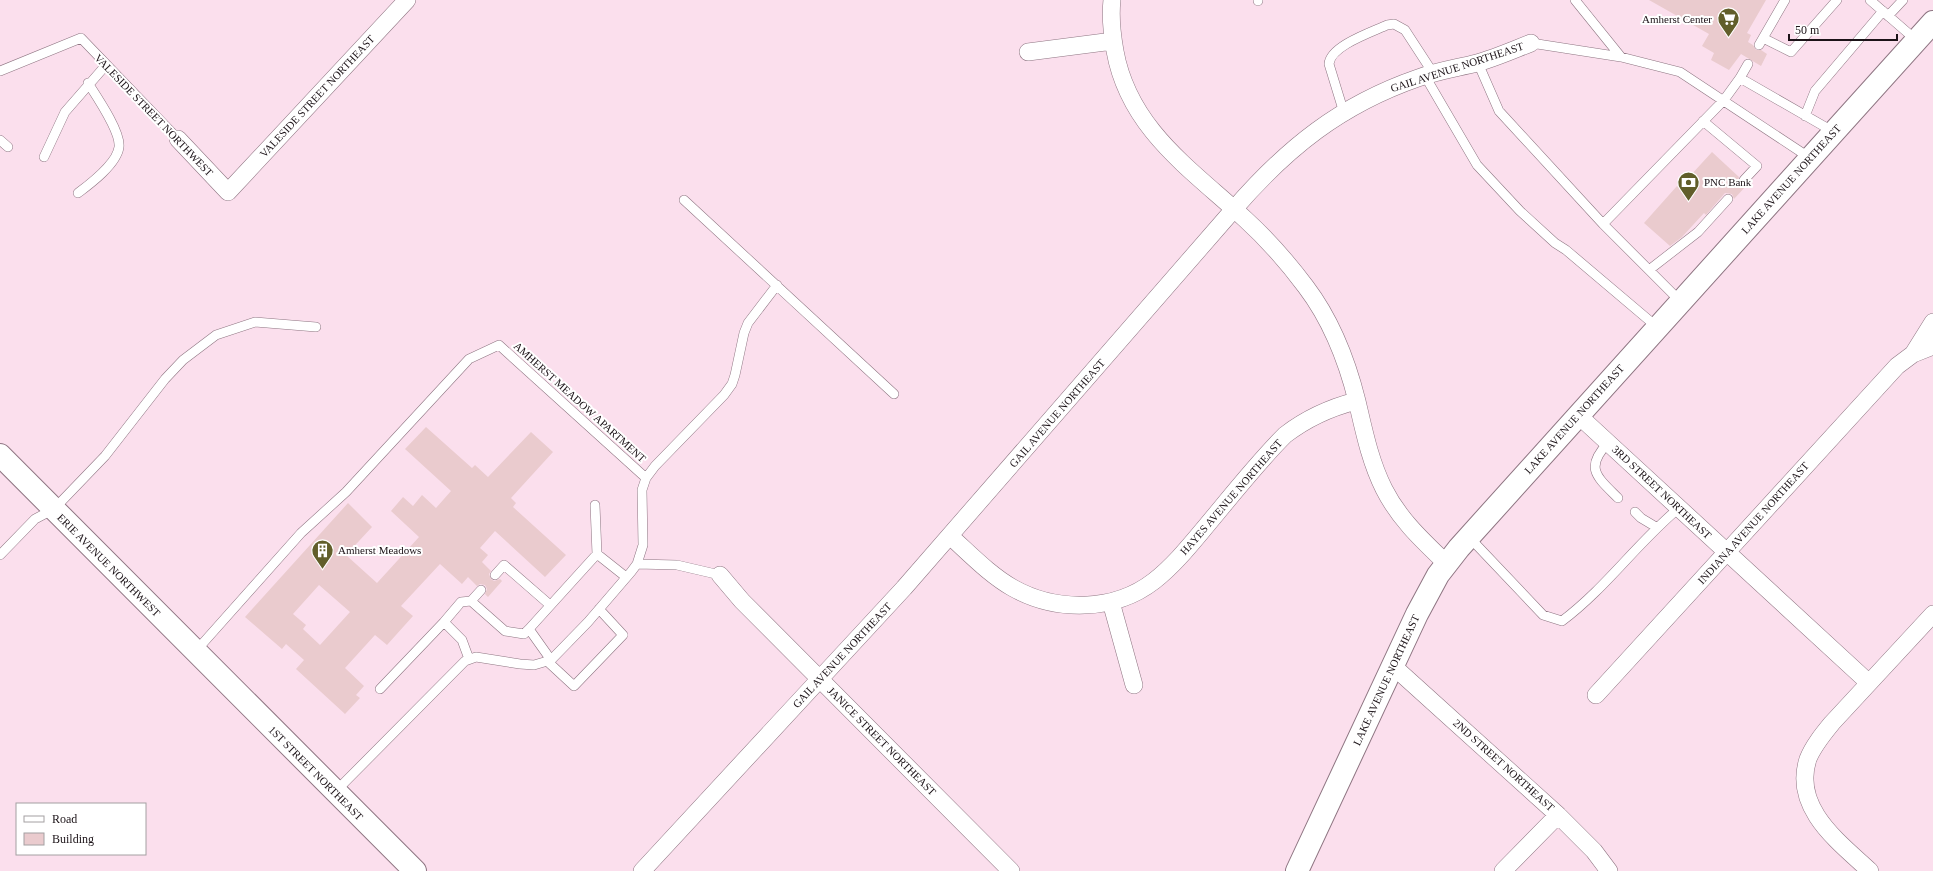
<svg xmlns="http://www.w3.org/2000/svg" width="1933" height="871" font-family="Georgia,serif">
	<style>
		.building { fill: #eacbce; fill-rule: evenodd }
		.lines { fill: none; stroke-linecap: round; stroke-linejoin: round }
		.lane-casing { stroke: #8e7582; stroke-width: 10 }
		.street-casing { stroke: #8e7582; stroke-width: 18 }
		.secondary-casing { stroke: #8e7582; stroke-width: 24 }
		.lane { stroke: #fff; stroke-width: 9 }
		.street { stroke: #fff; stroke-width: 17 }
		.secondary { stroke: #fff; stroke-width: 22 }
		.labels { text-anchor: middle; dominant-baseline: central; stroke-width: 4; stroke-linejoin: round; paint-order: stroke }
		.poi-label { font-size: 11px; fill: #1b1217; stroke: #fff; text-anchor: start }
		.street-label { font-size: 11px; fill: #1b1217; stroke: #fff }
	</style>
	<rect width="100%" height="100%" fill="#fbdfed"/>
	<path class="building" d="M1649 0H1766L1747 33 1751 35 1748 42 1753 45 1756 50H1761L1767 54 1761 66 1741 54 1729 70 1711 60 1714 53 1702 46 1709 34Z
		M1712 152 1739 177 1738 181 1740 185H1747L1734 199 1732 194 1725 193 1706 215 1704 213 1682 237 1670 246 1644 223 1677 186 1679 188Z
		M426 427 472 468 475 465 488 477 531 432 553 452 511 498 516 503 513 507 566 555 545 577 495 531 480 548 488 555 482 562 491 571 489 574 491 579 494 581 500 579 502 581 488 597 485 594 487 589 485 585 480 584 477 586 468 577 462 584 440 564 401 606 413 616 387 645 375 635 345 668 364 686 356 695 360 698 345 714 296 669 304 660 286 644 282 649 245 617 348 503 372 527 346 555 377 583 419 537 391 511 403 497 413 506 422 495 436 508 451 491 405 449ZM319 585 350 612 320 645 303 629 306 625 293 614Z"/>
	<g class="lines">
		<defs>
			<path id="lane" d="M1258 0V1
				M1575 0 1621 57
				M1870 0 1916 40
				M1888 16 1903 0
				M1763 38 1791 52 1837 0
				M1531 43 1621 57 1680 72 1810 158
				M1759 45 1785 0
				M1478 63 1499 111 1603 224
				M0 71 81 38 178 139
				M1425 76 1477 165 1520 211 1555 243 1566 250 1657 327
				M1740 78 1834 132
				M1344 113 1329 64C1330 46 1372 32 1387 25L1394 24 1405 30 1433 73
				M1805 116 1815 91 1883 11
				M1703 121 1757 166 1744 180
				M0 140 8 147
				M44 157 65 112 106 65
				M78 193C90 184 117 164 119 147 121 132 97 97 88 83
				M684 200 894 394
				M1649 270 1698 232 1728 199
				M1680 301 1603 224 1724 100 1740 78 1748 64
				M1608 443C1584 468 1597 477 1618 498
				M595 505 597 554
				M1635 512 1641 518 1656 527
				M1469 537 1543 615 1562 621C1606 588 1637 543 1679 508
				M0 555 35 519 54 509 105 456 165 379 183 360 216 335 255 322 316 327
				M637 564 677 565 720 575
				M495 575 504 565 550 605
				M471 601 481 590
				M529 629 597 554 626 577
				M195 652 301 533 346 492 469 359 499 345 646 478
				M469 659 462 640 444 622 461 602 471 601 505 631 524 634 529 629 551 660
				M547 661 574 686 623 635 599 609
				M380 689 444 622
				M335 792 465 661 476 657 520 664 534 665 551 660 588 622 631 572 637 564 643 545 642 490 646 478 655 466 724 395 732 384 735 375 744 333 748 323 777 285"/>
			<path id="street" d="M1112 0C1110 17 1112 34 1115 51 1129 129 1191 169 1245 219 1267 239 1288 263 1306 287 1331 320 1347 361 1357 401 1364 431 1370 461 1384 489 1399 519 1423 541 1447 564
				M1028 52 1113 41
				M178 139 228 192 407 0
				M1913 354 1933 322
				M1578 415 1869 683
				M950 536C970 554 990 575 1013 588 1056 612 1114 612 1154 581 1172 567 1187 549 1202 531 1229 499 1255 465 1285 435 1307 418 1329 408 1356 401
				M720 575 742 601 1011 871
				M1111 602 1134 685
				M1393 666 1558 815 1594 851 1609 871
				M1596 695 1897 366 1913 354 1933 346
				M642 871 904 588 1234 209C1287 148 1340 105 1418 78 1437 71 1457 68 1477 63 1495 58 1513 50 1531 43
				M1503 871 1558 815
				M1870 871C1839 842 1792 808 1808 759 1813 746 1823 734 1832 723L1933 614"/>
			<path id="secondary" d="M0 455 415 871
				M1297 871 1417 614 1438 575 1459 548 1933 22"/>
		</defs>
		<use href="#lane" class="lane-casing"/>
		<use href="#street" class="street-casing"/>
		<use href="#secondary" class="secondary-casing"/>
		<use href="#lane" class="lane"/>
		<use href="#street" class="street"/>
		<use href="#secondary" class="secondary"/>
	</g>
	<defs>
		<symbol id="supermarket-pin" viewBox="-11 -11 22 30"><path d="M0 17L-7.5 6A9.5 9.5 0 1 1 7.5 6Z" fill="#615e2a" stroke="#fff"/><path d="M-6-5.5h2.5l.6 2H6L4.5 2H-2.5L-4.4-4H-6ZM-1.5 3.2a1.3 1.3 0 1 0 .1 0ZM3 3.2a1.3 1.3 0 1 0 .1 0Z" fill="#fff"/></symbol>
		<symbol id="bank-pin" viewBox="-11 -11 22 30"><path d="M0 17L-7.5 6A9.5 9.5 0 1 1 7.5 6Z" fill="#615e2a" stroke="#fff"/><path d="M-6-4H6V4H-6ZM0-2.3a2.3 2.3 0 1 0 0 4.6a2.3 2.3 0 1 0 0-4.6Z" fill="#fff"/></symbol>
		<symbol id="building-pin" viewBox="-11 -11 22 30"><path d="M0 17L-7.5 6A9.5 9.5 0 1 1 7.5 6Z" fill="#615e2a" stroke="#fff"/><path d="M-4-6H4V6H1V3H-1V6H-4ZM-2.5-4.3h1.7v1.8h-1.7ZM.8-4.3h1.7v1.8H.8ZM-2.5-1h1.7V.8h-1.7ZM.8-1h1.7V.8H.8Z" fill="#fff"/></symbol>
	</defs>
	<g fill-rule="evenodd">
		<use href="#supermarket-pin" x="1716" y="6" width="25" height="34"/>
		<use href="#bank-pin" x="1676" y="170" width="25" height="34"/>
		<use href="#building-pin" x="310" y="538" width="25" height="34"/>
	</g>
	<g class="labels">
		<g class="poi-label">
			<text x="1712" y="19" text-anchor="end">Amherst Center</text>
			<text x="1704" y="182">PNC Bank</text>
			<text x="338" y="550">Amherst Meadows</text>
		</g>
		<g class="street-label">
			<text transform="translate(1457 67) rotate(-18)">GAIL AVENUE NORTHEAST</text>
			<text transform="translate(317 96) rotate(-47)">VALESIDE STREET NORTHEAST</text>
			<text transform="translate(154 115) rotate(46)">VALESIDE STREET NORTHWEST</text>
			<text transform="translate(1791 179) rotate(-48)">LAKE AVENUE NORTHEAST</text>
			<text transform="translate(580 402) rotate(42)">AMHERST MEADOW APARTMENT</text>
			<text transform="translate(1057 413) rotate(-49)">GAIL AVENUE NORTHEAST</text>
			<text transform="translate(1574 419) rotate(-48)">LAKE AVENUE NORTHEAST</text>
			<text transform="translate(1662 492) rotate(43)">3RD STREET NORTHEAST</text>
			<text transform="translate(1231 497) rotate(-49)">HAYES AVENUE NORTHEAST</text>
			<text transform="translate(1753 523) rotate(-48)">INDIANA AVENUE NORTHEAST</text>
			<text transform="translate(109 565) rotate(45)">ERIE AVENUE NORTHWEST</text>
			<text transform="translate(842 655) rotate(-47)">GAIL AVENUE NORTHEAST</text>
			<text transform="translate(1386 680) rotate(-65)">LAKE AVENUE NORTHEAST</text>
			<text transform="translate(882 741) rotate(45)">JANICE STREET NORTHEAST</text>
			<text transform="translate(1504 765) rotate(42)">2ND STREET NORTHEAST</text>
			<text transform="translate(316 773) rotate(45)">1ST STREET NORTHEAST</text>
		</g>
	</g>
	<rect x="16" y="803" width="130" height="52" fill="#ffffff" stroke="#a4a0a2"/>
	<rect x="24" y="816" width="20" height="6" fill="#ffffff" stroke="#a4a0a2"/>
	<text x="52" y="823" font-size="12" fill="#1b1217">Road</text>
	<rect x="24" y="833" width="20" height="12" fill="#eacbce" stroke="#a4a0a2"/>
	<text x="52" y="843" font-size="12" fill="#1b1217">Building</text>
	<path d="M1789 34v6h108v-6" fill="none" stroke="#1b1217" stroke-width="2"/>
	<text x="1795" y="34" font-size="12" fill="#1b1217" stroke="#ffffff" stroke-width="3" paint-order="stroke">50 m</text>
</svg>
